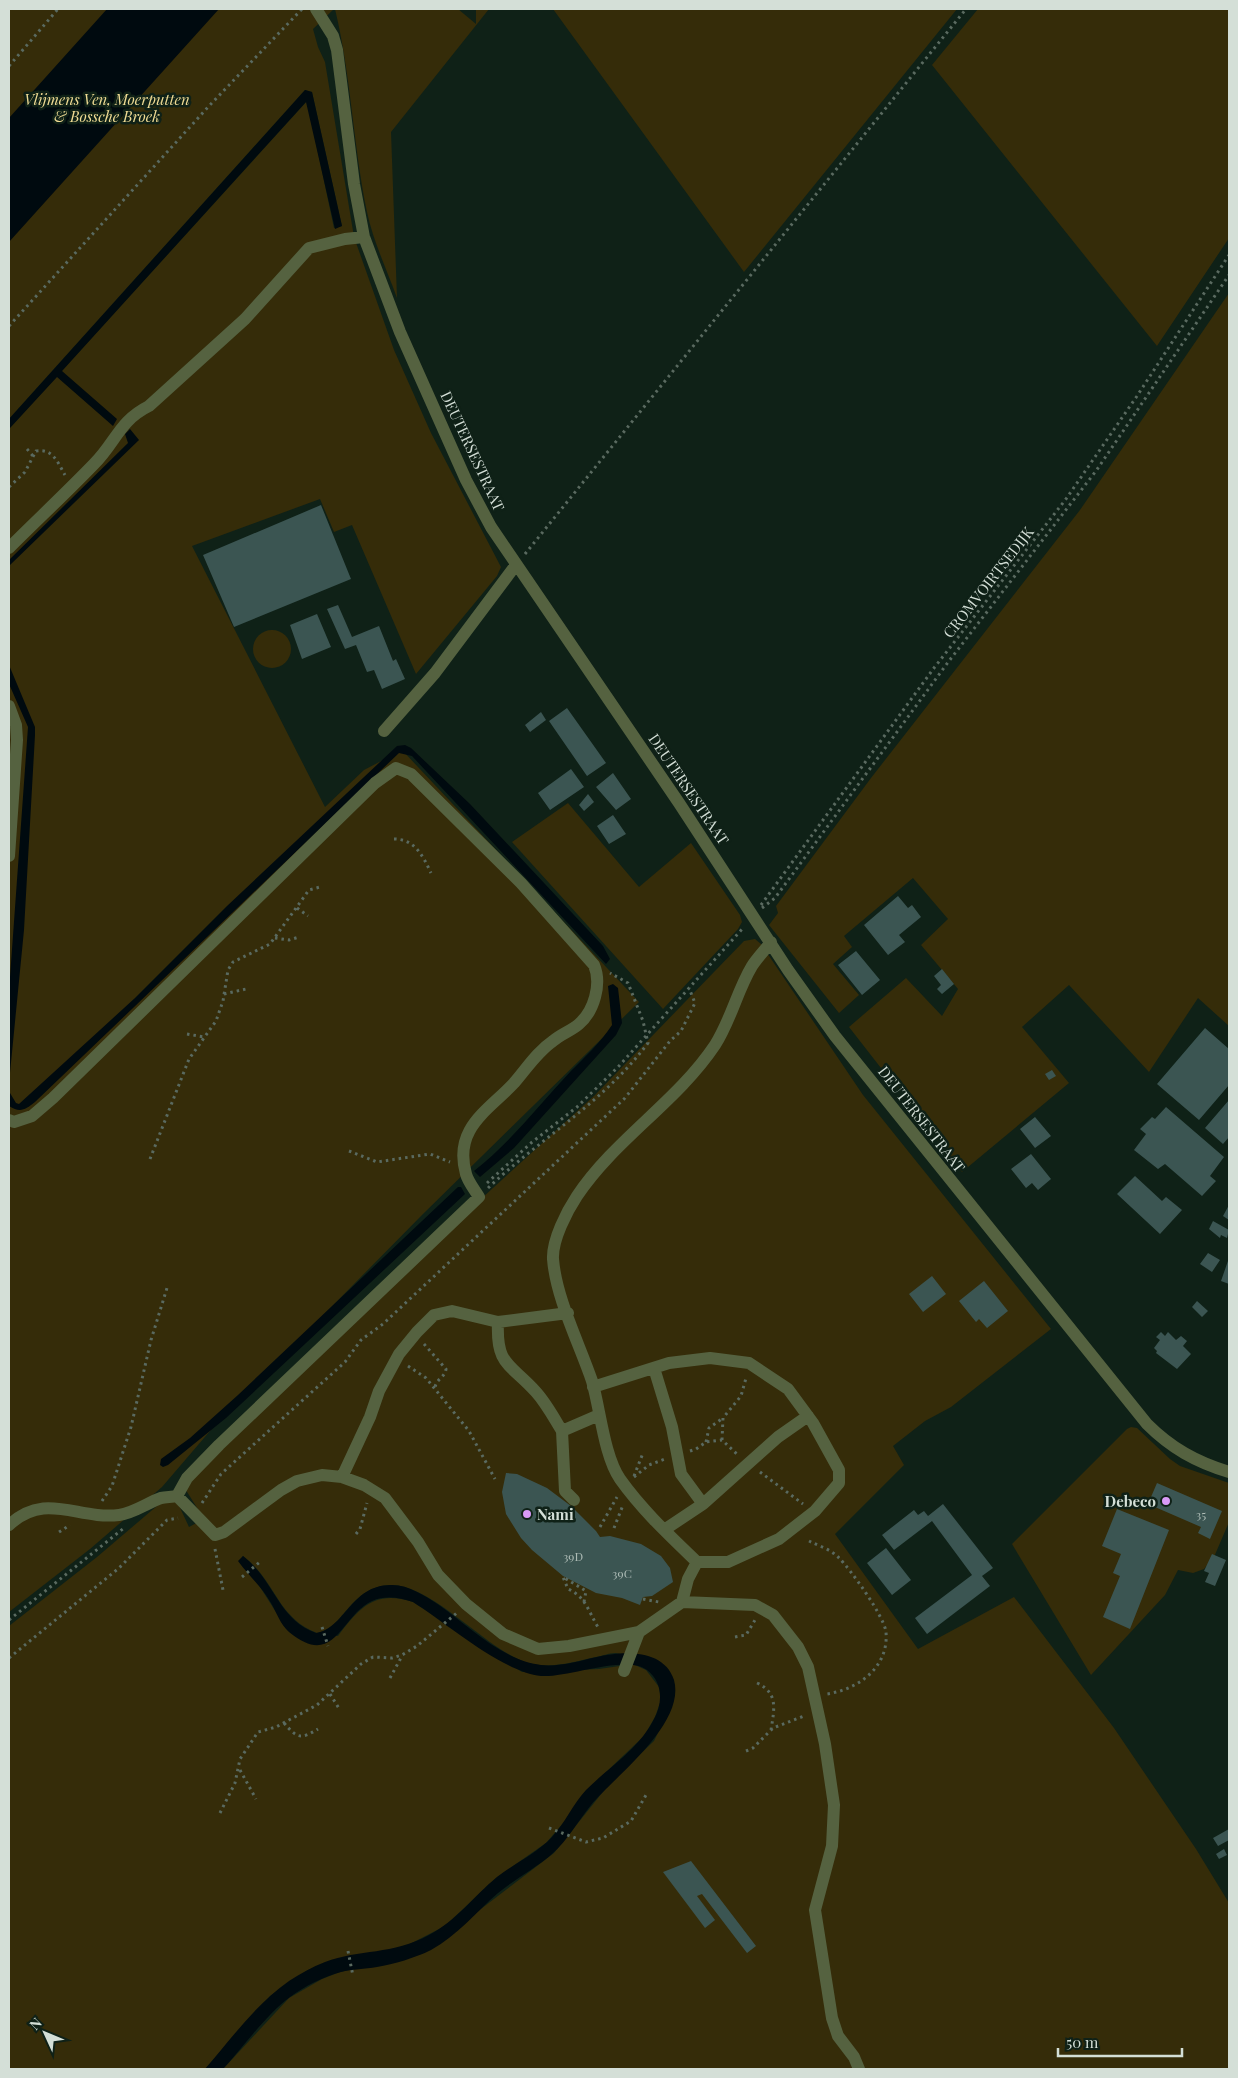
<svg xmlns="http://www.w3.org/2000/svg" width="1238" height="2078" font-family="'Playfair Display',serif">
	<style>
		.green { fill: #352c09 }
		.water { fill: #000a0f }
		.building { fill: #3b5552 }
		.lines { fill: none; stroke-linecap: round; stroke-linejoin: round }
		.path { stroke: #5a6a60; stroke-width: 3; stroke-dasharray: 2.5 4; stroke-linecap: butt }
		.minor { stroke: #556240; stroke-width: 12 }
		.poi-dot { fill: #d99af7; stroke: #0f2117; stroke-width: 2 }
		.labels { text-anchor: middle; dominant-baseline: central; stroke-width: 5; stroke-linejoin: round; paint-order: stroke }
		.number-label { font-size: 12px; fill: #aebcb6 }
		.park-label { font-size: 15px; font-style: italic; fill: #efdb94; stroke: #0f2117 }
		.street-label { font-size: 15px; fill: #d4dfd7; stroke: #0f2117 }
		.poi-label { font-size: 15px; font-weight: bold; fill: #d4dfd7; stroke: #0f2117; text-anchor: end }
	</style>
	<rect width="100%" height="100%" fill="#0f2117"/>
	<path class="green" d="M9 9H334L313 29 318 47 325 62 354 237 394 350 431 433 501 567 497 576 416 674 352 525 334 532 320 499 192 546 325 807 364 770 402 750 639 1002 423 1214 216 1424 162 1487 90 1549 9 1612V429L307 101 334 228 342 226 312 92 305 90 9 419Z
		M335 9H458L476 24V9H489L391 132 397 298C387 270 373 241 367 212 353 144 351 75 335 9Z
		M553 9H957L744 272Z
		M978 9H1229V238L1157 346 932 65Z
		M1229 293V1026L1198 998 1149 1072 1069 985 1022 1027 1069 1083 962 1172 849 1027 906 978 942 1016 958 989 921 945 948 919 913 878 844 936 852 947 833 964 859 995 839 1013 769 925 778 913 776 906 871 778 1080 510Z
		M253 649a19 19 0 1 1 38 0a19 19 0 1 1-38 0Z
		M568 803 639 887 691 843 740 915 742 922 738 929 663 1009 512 842Z
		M755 939 761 944 863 1095 1051 1329 951 1407 925 1421 893 1446 904 1465 835 1534 918 1649 1014 1597 1114 1728 1196 1849 1229 1903V2069H223L289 1998 322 1979 340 1972 422 1954 554 1853 610 1783 654 1741 671 1706 674 1680C662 1675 625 1653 615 1653 609 1653 602 1656 596 1657 573 1662 548 1670 525 1662 485 1648 430 1583 390 1585 349 1587 344 1629 317 1633 277 1618 276 1581 243 1556L239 1561 260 1587 288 1631 338 1636C360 1607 375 1590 413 1602L522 1672 599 1669 633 1664 646 1670 659 1687 661 1700 655 1717 644 1736 584 1793 571 1814 546 1843 496 1878 445 1926 408 1945 385 1952 338 1959 308 1970 270 1996 205 2069H9V1626L97 1557 171 1494 175 1497 189 1527 204 1519 184 1487 448 1229 595 1095 744 941Z
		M1131 1427 1137 1428 1170 1459 1180 1466 1229 1483V1522L1214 1557 1204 1569 1193 1573 1178 1570 1165 1595 1091 1675 1012 1544 1127 1429Z"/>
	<path class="water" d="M107 9H219L9 242V118Z
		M305 90 312 92 342 226 335 229 306 102 62 371 117 419 113 426 57 377 9 429V419Z
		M130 429 139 440 9 566V560L128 443 125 434Z
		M9 665 35 727V735L24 930 9 1083 10 1093 16 1103 19 1104 135 998 227 906 397 746 405 745 411 748 470 804 603 946 610 959 606 964 412 756 399 753 35 1102C25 1110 20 1113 9 1106V991L28 727 9 684Z
		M613 984 618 988 622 1023 616 1035 514 1148 480 1177 474 1171C511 1142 539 1105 571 1071 586 1056 600 1043 612 1025L608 986Z
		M458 1187H461L465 1194 226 1418 168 1465 163 1467 160 1465 161 1459 190 1438 238 1395Z
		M243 1556C275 1581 278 1619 316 1633 345 1629 351 1584 392 1585 409 1585 425 1596 439 1605 469 1626 503 1661 541 1665 560 1667 579 1661 597 1657 621 1651 664 1648 674 1680 686 1724 615 1776 591 1805 578 1821 568 1840 552 1854 536 1868 515 1879 498 1893 476 1912 457 1936 431 1950 415 1958 394 1964 377 1967 365 1969 352 1969 341 1972 323 1977 305 1986 290 1997 265 2016 244 2046 223 2069H205C231 2039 256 2004 289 1981 300 1974 312 1967 325 1962 359 1949 393 1955 429 1935 456 1921 474 1896 497 1877 515 1863 536 1854 552 1837 565 1823 573 1804 586 1790 609 1767 639 1749 654 1719 663 1703 663 1682 647 1670 626 1654 568 1678 541 1676 504 1673 446 1623 413 1602 400 1598 386 1595 372 1601 341 1615 335 1670 289 1632 280 1624 277 1613 271 1603 262 1587 248 1575 238 1561Z"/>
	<path class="building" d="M321 505 351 579 234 627 203 555Z
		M338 605 352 637 379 626 393 661 396 659 405 679 382 689 374 670 367 672 356 645 345 649 327 609Z
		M317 614 331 647 302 659 290 625Z
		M567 708 606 763 587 776 549 721Z
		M541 712 546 720 530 732 525 725Z
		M571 769 584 787 550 810 538 793Z
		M613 773 631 799 616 810 596 787Z
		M588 794 594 802 584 811 579 805Z
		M613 815 626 834 609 844 597 826Z
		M898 896 908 908 912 905 921 917 899 935 905 942 888 955 864 925Z
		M856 951 880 980 862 995 838 965Z
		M942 969 954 984 942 994 937 989 941 985 934 976Z
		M1205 1028 1229 1049V1085L1199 1120 1157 1084Z
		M1052 1070 1056 1076 1049 1080 1045 1074Z
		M1229 1100V1137L1223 1144 1205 1128Z
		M1166 1107 1224 1157 1210 1176 1216 1181 1202 1196 1165 1164 1158 1169 1134 1150 1146 1134 1140 1129 1152 1117 1155 1119Z
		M1035 1117 1051 1136 1035 1148 1020 1129Z
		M1031 1154 1051 1179 1038 1190 1032 1183 1026 1188 1011 1169Z
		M1135 1176 1162 1201 1166 1197 1182 1210 1160 1234 1117 1194Z
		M1229 1205V1220L1223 1216Z
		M1213 1221 1229 1230 1227 1238 1221 1235 1220 1238 1209 1229Z
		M1208 1253 1220 1260 1212 1272 1200 1264Z
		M1229 1258V1284L1221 1281Z
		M932 1276 946 1294 923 1312 909 1294Z
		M984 1281 1008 1311 987 1328 979 1319 976 1322 959 1301Z
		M1197 1301 1208 1311 1202 1317 1192 1307Z
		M1161 1332 1165 1336 1168 1332 1176 1340 1181 1336 1187 1341 1183 1346 1191 1354 1177 1369 1156 1353 1157 1351 1154 1348 1160 1340 1156 1337Z
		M506 1473 517 1474 547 1488 571 1506 596 1531 600 1537 610 1536 641 1544 661 1556 670 1568 673 1582 652 1596 643 1597 640 1605 622 1598 596 1593 563 1576 532 1550 521 1538 506 1514 502 1492Z
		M1157 1483 1222 1511 1210 1539 1198 1533 1201 1527 1148 1504Z
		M943 1504 993 1568 982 1576 990 1586 927 1634 915 1618 972 1575 932 1521 894 1550 882 1535 914 1510 918 1515 924 1511 928 1516Z
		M1117 1509 1169 1530 1130 1629 1103 1617 1120 1576 1113 1573 1121 1554 1102 1546Z
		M886 1548 911 1580 892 1595 867 1563Z
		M1212 1554 1226 1560 1215 1586 1205 1582 1209 1573 1204 1571Z
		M1229 1829V1840L1218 1846 1213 1838Z
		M1224 1849 1227 1855 1219 1859 1216 1854Z
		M691 1861 756 1946 747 1953 702 1894 697 1896 715 1920 705 1928 663 1872Z"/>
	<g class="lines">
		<path class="path" d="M9 66 58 9
			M9 326 209 106 302 9
			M27 449 33 456
			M9 487 25 472 36 451C53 448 58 463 65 475
			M525 554 966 9
			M394 839C415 839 423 856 431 873
			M761 905 934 668 1066 499 1137 396 1229 255
			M297 908 308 916
			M762 908 775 898 949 661 1096 471 1229 275
			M275 938 289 940 299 937
			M224 994 246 989
			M187 1034 204 1037
			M349 1151 377 1162 430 1154 450 1162
			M150 1159 189 1059 216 1021 223 1001 228 970 233 962 270 944 309 890 320 887
			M487 1183 531 1143 577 1107 618 1067 744 927
			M488 1188C541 1138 604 1102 648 1043L643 1021 628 983 610 973
			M424 1344 446 1369C445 1378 435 1379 435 1389
			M408 1366 426 1378 469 1431 495 1479
			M722 1440 723 1418 741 1396 746 1378
			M706 1442 709 1428 723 1418
			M690 1451 696 1449 706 1442 722 1440 739 1456
			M760 1472 803 1504
			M634 1476 643 1453
			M634 1477 649 1465 665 1459
			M102 1501 112 1486 131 1427 151 1340 167 1288
			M202 1503 221 1474 345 1362 361 1340 383 1324 625 1098 670 1041 681 1031 695 1003 689 988
			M600 1527 617 1497
			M614 1528 623 1505
			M59 1532 70 1525
			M356 1534 360 1529 367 1503
			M809 1541C819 1546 832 1550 839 1558 851 1570 884 1616 886 1632 889 1667 859 1689 827 1694
			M215 1549 223 1590
			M242 1577 261 1561
			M643 1599 659 1602
			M584 1602 586 1591 563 1577 568 1589C586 1597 588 1611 598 1627
			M9 1620 124 1528
			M322 1627 328 1646
			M735 1637 746 1635 755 1620
			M9 1658 119 1568 167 1520 178 1518
			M390 1678 402 1656
			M757 1683C779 1693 774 1710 771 1730
			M330 1694 340 1710
			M284 1723C297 1738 300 1740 318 1729
			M746 1751 753 1748 773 1728 804 1716
			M240 1770 256 1799
			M220 1813 235 1783 240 1759 258 1732 276 1727 317 1705 361 1664 373 1657 392 1658 402 1655 417 1646 458 1612
			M549 1828 586 1842 603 1838 631 1821 646 1795
			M348 1951 353 1976"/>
		<path class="minor" d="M316 9 333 36 337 50 354 184 364 237 400 332 466 480 491 527 679 803 788 970 835 1036 1147 1424C1171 1448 1196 1462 1229 1472
			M9 548C37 520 66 493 94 464 116 442 119 421 149 406L245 319 309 248 345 239 364 237
			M9 706 16 725 17 740 9 856
			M384 731 435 673 515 566
			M9 1120 14 1122 32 1116 53 1098 375 783 396 768 411 774 521 883 594 965C602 984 594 1011 579 1024 571 1031 561 1034 553 1041 537 1052 527 1068 514 1083 488 1111 453 1128 466 1174 468 1182 475 1190 479 1197L219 1445 187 1478 177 1496
			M498 1322C496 1366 510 1363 536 1392 546 1403 554 1418 562 1431L599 1415
			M654 1368 672 1427 681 1474 703 1504 664 1530
			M593 1387 669 1363 710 1358 749 1363 788 1389 813 1423 839 1470V1483L815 1511 779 1539 728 1562H697C670 1536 642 1510 620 1479 604 1456 600 1408 592 1381 579 1343 556 1298 553 1259 552 1240 567 1211 577 1196 615 1139 677 1102 715 1045 731 1020 737 991 752 966 757 958 765 950 771 942
			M562 1431 565 1491 574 1500
			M342 1477 370 1417 379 1391 399 1354 417 1332 434 1315 452 1311 498 1322 568 1313
			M703 1504 778 1437 808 1416
			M9 1525C46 1491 77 1520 119 1515 134 1513 147 1503 161 1498 166 1497 172 1497 177 1496L215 1535 224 1532 281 1490 297 1481 322 1475 342 1477 364 1485 385 1498 418 1542 438 1575 466 1604 503 1634 538 1649 569 1646 639 1632 682 1602 755 1605 773 1615 798 1647 808 1667 825 1744 834 1805 832 1846 815 1910 832 2018 838 2036 854 2057 859 2069
			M682 1602 688 1579 697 1562
			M624 1671 639 1632"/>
	</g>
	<g class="poi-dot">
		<circle cx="1166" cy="1501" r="5"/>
		<circle cx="527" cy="1514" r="5"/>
	</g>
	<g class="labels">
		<g class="number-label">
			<text x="1201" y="1514">35</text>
			<text x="573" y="1556">39D</text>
			<text x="622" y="1573">39C</text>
		</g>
		<g class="park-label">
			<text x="107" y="99">Vlijmens Ven, Moerputten<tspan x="107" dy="17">&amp; Bossche Broek</tspan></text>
		</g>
		<g class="street-label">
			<text transform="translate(473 451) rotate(65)">DEUTERSESTRAAT</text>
			<text transform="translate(988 582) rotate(-52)">CROMVOIRTSEDIJK</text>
			<text transform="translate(689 789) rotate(56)">DEUTERSESTRAAT</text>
			<text transform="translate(922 1119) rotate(52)">DEUTERSESTRAAT</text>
		</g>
		<g class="poi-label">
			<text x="1156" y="1501">Debeco</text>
			<text x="537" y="1514" text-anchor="start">Nami</text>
		</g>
	</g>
	<rect width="1238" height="2078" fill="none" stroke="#d4dfd7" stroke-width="20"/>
	<g transform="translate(45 2033) rotate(314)" stroke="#0f2117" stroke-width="4" paint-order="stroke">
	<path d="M0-4L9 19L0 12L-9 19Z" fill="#d4dfd7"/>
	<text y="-8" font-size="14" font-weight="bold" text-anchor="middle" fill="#d4dfd7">N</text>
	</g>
	<path d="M1058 2048v8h124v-8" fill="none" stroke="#d4dfd7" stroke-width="2.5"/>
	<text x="1066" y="2048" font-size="15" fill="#d4dfd7" stroke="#0f2117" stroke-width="4" paint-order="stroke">50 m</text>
</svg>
